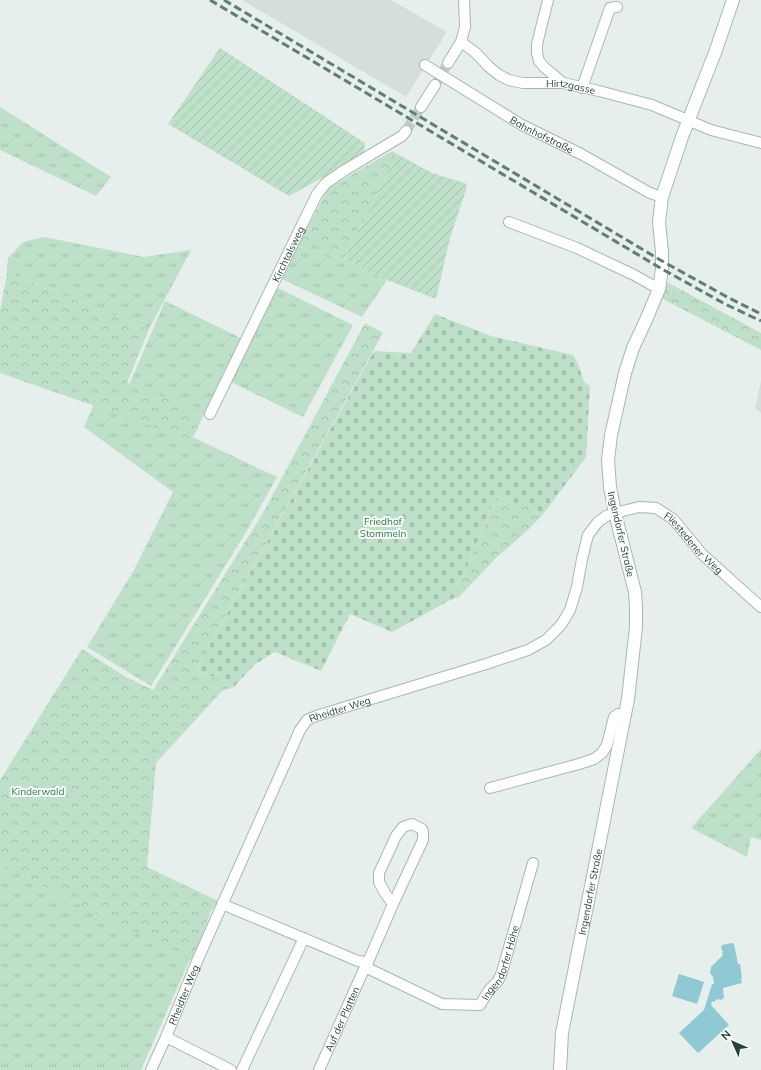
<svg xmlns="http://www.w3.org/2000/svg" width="761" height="1070" font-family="Mulish,sans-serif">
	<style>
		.built { fill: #d4dfda }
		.grass { fill: url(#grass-tufts) }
		.forest { fill: url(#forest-crowns) }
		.cemetery { fill: url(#cemetery-stones) }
		.garden { fill: url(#garden-furrows) }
		.water { fill: #8ec9d4 }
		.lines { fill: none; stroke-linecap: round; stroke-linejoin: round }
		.minor-tunnel { stroke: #bfccc8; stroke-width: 10; stroke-dasharray: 10 5; stroke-linecap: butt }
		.minor-casing { stroke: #a8b8b2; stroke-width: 12 }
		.tertiary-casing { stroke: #a8b8b2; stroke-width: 14 }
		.minor { stroke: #fff; stroke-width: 10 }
		.tertiary { stroke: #fff; stroke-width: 12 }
		.rail { stroke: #5f7d75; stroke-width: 3; stroke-dasharray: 8 4; stroke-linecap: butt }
		.labels { text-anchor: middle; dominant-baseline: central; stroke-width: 4; stroke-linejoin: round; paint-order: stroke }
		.street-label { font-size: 10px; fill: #24423a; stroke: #f7fbf9 }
		.park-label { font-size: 10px; fill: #2d7a4b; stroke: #f7fbf9 }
	</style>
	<defs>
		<pattern id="grass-tufts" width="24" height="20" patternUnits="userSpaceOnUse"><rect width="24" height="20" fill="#bfe0c8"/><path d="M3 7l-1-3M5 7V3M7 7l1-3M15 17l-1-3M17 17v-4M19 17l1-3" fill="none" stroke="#a4c1ad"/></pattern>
		<pattern id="forest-crowns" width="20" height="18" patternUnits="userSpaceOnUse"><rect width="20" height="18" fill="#bfe0c8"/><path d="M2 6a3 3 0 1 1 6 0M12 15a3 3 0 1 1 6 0" fill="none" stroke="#a4c1ad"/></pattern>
		<pattern id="cemetery-stones" width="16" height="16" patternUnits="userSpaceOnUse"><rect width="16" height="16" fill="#bfe0c8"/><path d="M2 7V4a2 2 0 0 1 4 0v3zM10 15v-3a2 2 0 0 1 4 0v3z" fill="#a4c1ad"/></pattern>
		<pattern id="garden-furrows" width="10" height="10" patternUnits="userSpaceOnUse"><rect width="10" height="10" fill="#bfe0c8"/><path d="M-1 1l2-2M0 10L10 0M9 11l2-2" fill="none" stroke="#a4c1ad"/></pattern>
	</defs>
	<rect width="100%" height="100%" fill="#e6efeb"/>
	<path class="built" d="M242 0H391L447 32 406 97Z
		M761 381V413L755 408Z"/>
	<path class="grass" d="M0 107 111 177 96 196 0 150Z
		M45 237 144 257 191 250 149 329 7 273 8 258 23 242Z
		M298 246 344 259 387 280 362 317 282 279Z
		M276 287 353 325 303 417 229 381Z
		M165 301 241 338 204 414 129 385Z
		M99 393 277 477 248 529 151 686 87 647 134 570 173 492 84 427Z
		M761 749V840L751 837 747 857 691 828Z
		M0 865 190 959 141 1070H0Z"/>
	<path class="forest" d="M392 151 397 154 344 259 298 246 328 188Z
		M7 273 149 329 127 383 204 414 192 440 0 373V311Z
		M665 281 761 333V350L663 299Z
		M365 323 383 333 195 671 212 676 234 687 222 691 156 763 147 867 218 901 211 911 193 961 0 865V780L82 649 126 677 153 690 263 513Z
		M496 496 544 513 528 530 497 557 458 598H454Z"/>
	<path class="cemetery" d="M435 314 491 336 573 355 578 364 584 382 590 386 586 457 544 513 496 496 454 598 392 632 350 614 321 671 275 652 254 665 234 687 212 676 195 671 374 351 411 353Z"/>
	<path class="garden" d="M220 48 365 143 364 155 289 196 168 124Z
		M397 154 432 173 465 183 467 187 450 238 436 299 387 280 344 259Z"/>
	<path class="water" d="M732 943 734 944 738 964H740L742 978H741L742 983 723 988 724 998 721 1000 717 999 714 1002 712 1001 711 1005 729 1025 698 1053 679 1033 704 1010 712 984H714L713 977 710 973 711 967 723 955 722 953 723 952 721 948V947L722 945Z
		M679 974 704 982 697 1004 672 996Z"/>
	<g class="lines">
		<path class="minor-tunnel" d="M435 85 448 63
			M406 131 421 107"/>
		<defs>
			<g id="minor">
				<path d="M548 0 537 44V53L539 61 544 67 563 83"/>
				<path id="s1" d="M461 42 476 53 488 66 499 75 509 80 523 83H563L599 91 652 105 711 130 761 143"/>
				<path d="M448 63 461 42 465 27 464 0"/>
				<path id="s2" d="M425 65 522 125 581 154 650 193 662 197"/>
				<path d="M582 88 610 8 617 7"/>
				<path d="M421 107 435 85"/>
				<path d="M509 222 577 248 634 275 659 289"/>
				<path id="s3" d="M210 414 317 194 326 183 345 170 402 136 406 131"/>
				<path d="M490 788 579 764 594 759 602 753 607 745 614 717 618 714 625 715"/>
				<path d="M222 904 358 961 368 962 393 904 385 893 379 882V873L396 836 403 827 412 824 422 829 423 832V840L393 904"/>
				<path id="s4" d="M368 962 365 967 442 1004 480 1005 489 990 498 981 502 972 533 863"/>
				<path d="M166 1037 231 1070"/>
				<path id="s5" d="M151 1070 166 1037 198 959 300 730 307 720 316 716 486 664 528 650 546 640 561 625 570 610 577 587 582 559 588 535 598 522 606 516 615 513 639 507 656 508 673 519 702 554 761 607"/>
				<path d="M242 1070 304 938"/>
				<path id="s6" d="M319 1070 365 967"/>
			</g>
			<g id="tertiary">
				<path id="s7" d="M560 1070 562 1033 628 699 636 627V606L635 592 615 513 610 487 608 460 611 435 625 373 633 348 646 320 659 289 662 269V252L659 222 662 197 682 137 716 50 733 0"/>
			</g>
		</defs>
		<use href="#minor" class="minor-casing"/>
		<use href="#tertiary" class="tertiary-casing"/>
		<use href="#minor" class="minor"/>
		<use href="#tertiary" class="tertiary"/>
		<path class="rail" d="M210 0 662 269 725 304 761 321
			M224 0 662 261 729 298 761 314"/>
	</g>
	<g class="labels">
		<g class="street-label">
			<text stroke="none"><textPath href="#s1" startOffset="124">Hirtzgasse</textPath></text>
			<text stroke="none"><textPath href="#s2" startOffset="136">Bahnhofstraße</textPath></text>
			<text stroke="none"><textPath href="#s3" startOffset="178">Kirchtalsweg</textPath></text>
			<text transform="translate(621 534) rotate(77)">Ingendorfer Straße</text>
			<text stroke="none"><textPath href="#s5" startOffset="881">Fliestedener Weg</textPath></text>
			<text stroke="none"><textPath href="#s5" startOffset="418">Rheidter Weg</textPath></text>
			<text stroke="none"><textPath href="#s7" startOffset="181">Ingendorfer Straße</textPath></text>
			<text stroke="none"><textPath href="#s4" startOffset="177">Ingendorfer Höhe</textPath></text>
			<text stroke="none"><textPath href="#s5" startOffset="82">Rheidter Weg</textPath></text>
			<text stroke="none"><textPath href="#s6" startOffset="56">Auf der Platten</textPath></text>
		</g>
		<g class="park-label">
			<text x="383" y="521">Friedhof<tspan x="383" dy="12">Stommeln</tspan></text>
			<text x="38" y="791">Kinderwald</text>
		</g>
	</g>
	<g transform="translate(733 1042) rotate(315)" stroke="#f7fbf9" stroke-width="3" paint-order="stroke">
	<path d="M0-3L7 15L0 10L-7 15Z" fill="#24423a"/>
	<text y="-6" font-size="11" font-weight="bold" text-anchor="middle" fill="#24423a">N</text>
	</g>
</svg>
